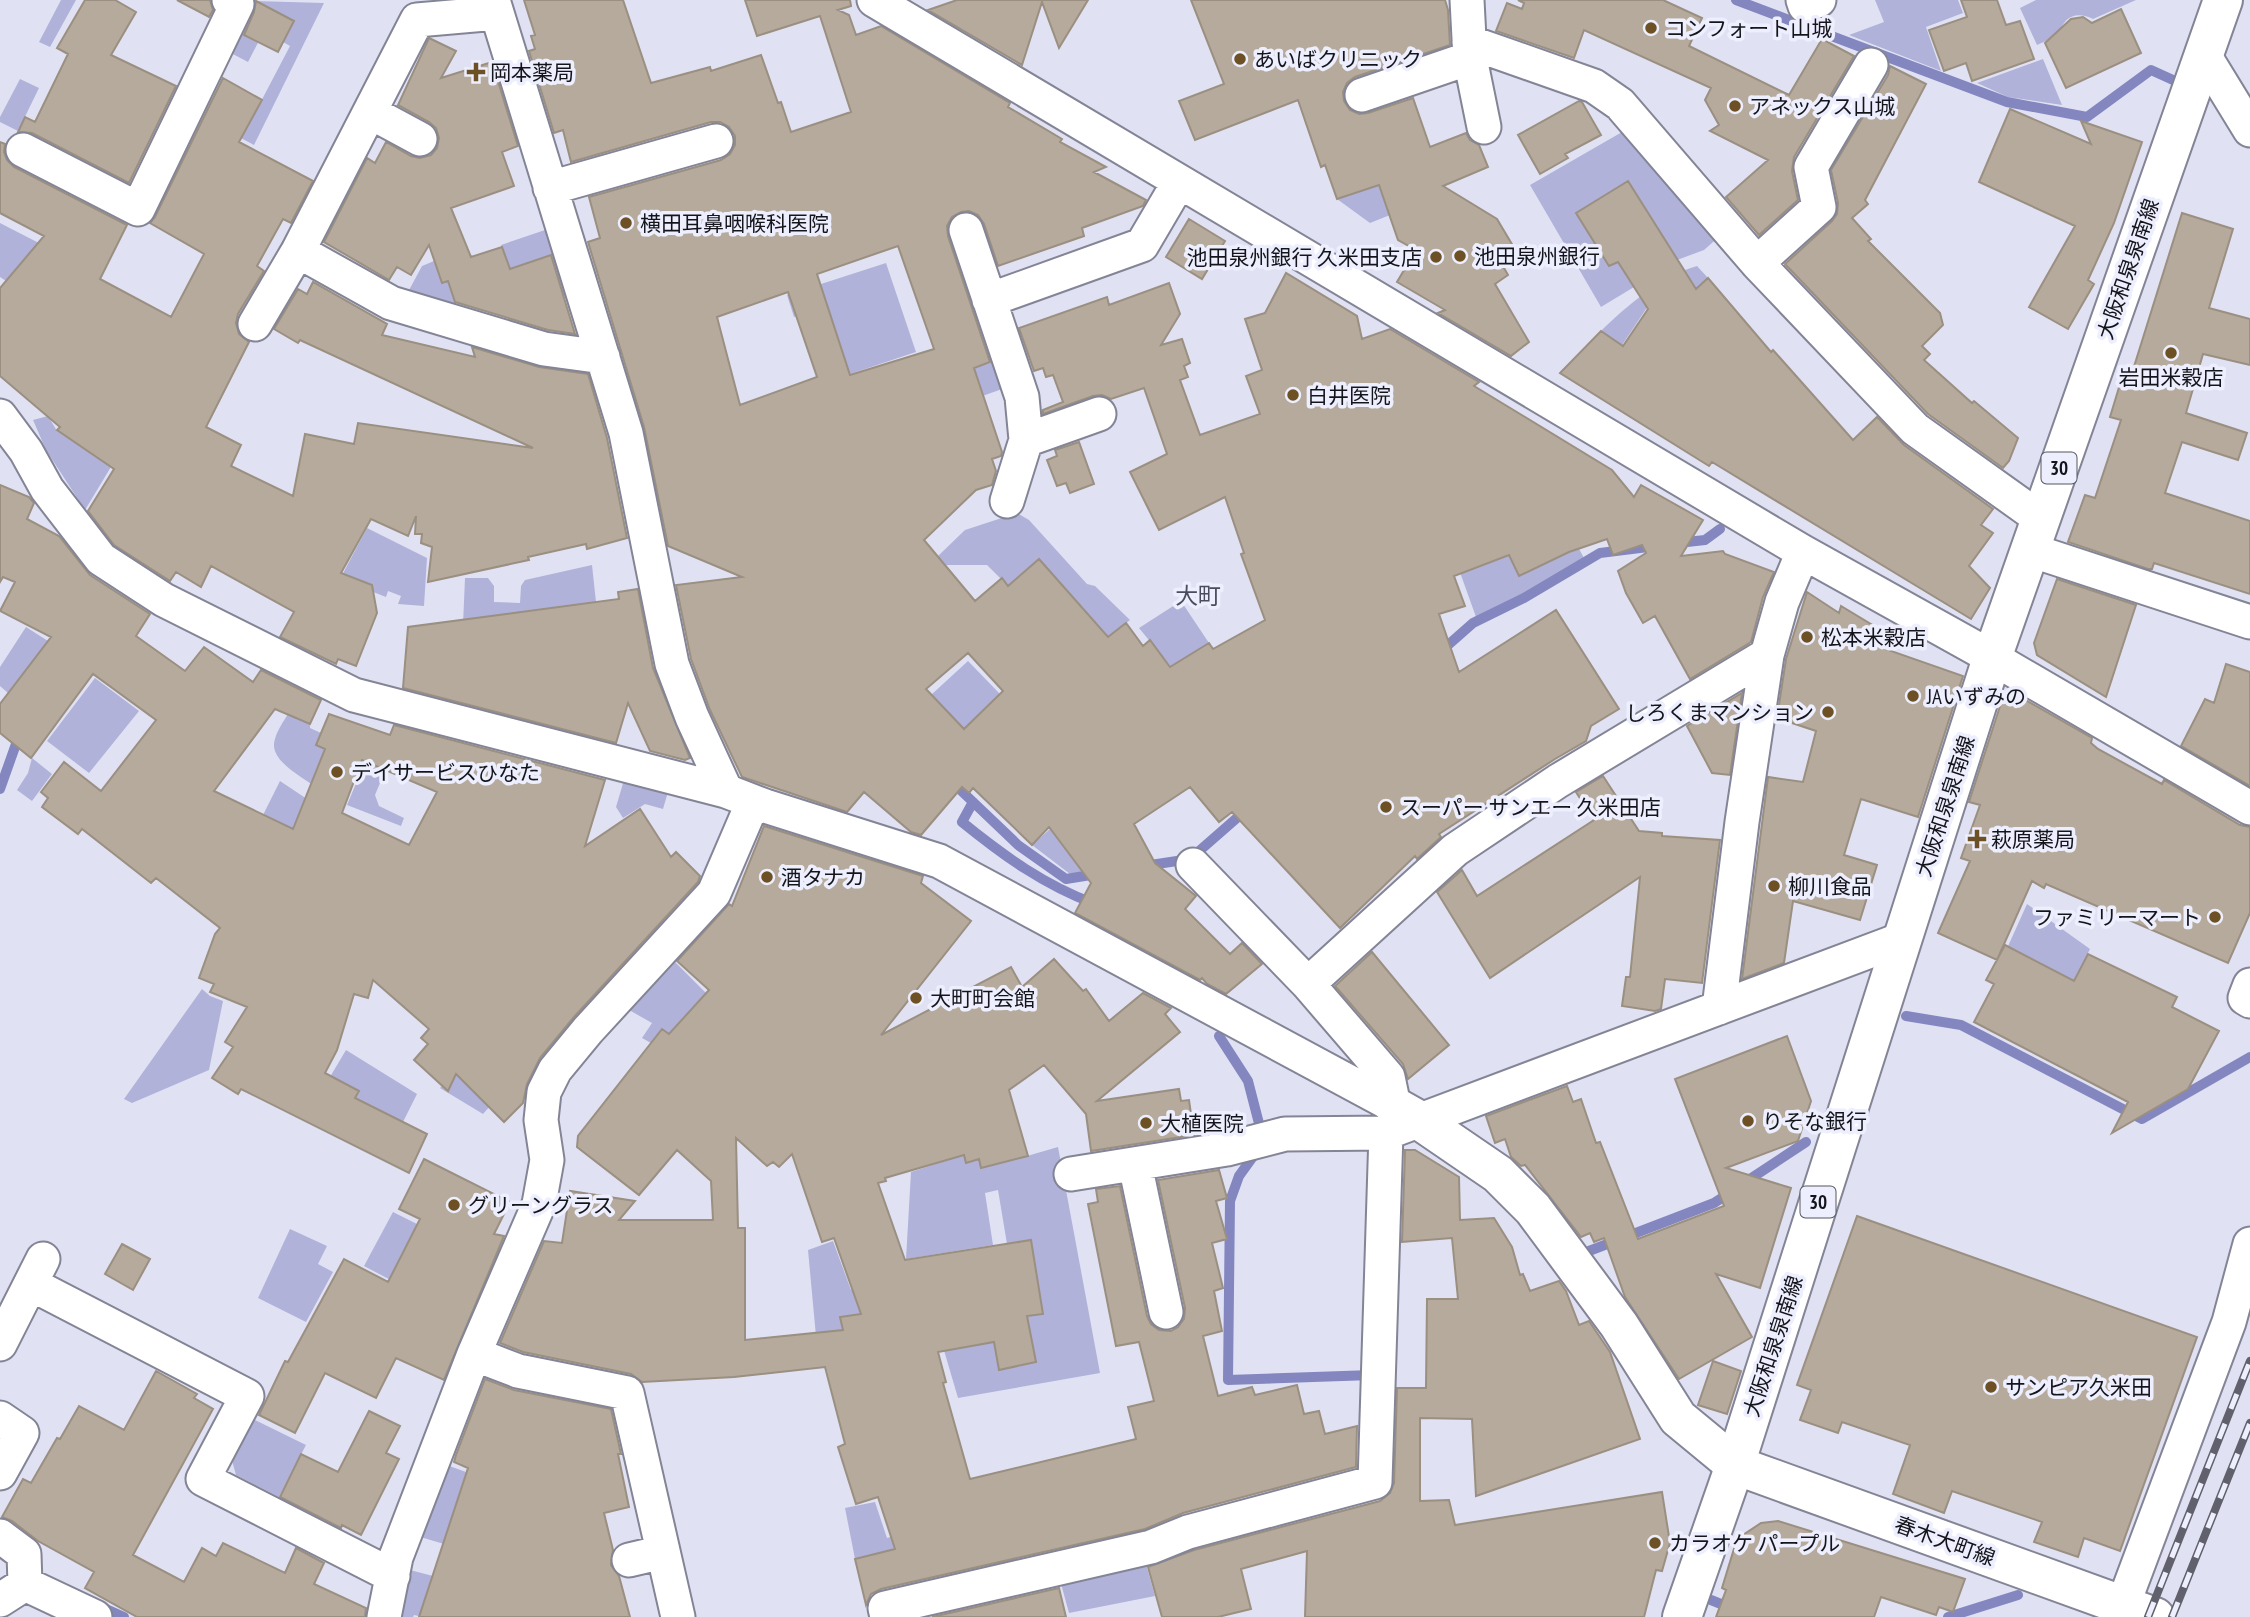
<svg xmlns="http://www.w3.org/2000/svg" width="2250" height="1617" font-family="'PT Sans Narrow','Noto Sans JP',sans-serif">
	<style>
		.green { fill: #b0b2d9 }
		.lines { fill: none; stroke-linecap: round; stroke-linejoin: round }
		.stream { stroke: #8487bf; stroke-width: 10 }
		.building { fill: #b5aa9b; stroke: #9a8f81; stroke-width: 2; fill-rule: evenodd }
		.minor-casing { stroke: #838495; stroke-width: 37 }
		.tertiary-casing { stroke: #838495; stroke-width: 42 }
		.secondary-casing { stroke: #838495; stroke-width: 42 }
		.primary-casing { stroke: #838495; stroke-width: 42 }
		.minor { stroke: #fff; stroke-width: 33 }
		.tertiary { stroke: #fff; stroke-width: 38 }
		.secondary { stroke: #fff; stroke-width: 38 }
		.primary { stroke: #fff; stroke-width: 38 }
		.rail-casing { stroke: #60616c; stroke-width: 8 }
		.rail { stroke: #eeeffe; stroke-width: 5; stroke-dasharray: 16; stroke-linecap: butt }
		.poi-dot { fill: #6d5124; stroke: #eeeffe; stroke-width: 2.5 }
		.labels { text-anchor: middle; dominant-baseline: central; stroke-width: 7; stroke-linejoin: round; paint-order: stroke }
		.shield { fill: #eeeffe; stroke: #55565f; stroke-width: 2 }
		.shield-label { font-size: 19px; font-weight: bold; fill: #14151b }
		.poi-label { font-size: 21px; fill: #14151b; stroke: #eeeffe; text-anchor: start }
		.street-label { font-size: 21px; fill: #14151b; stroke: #eeeffe }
		.neighbourhood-label { font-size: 23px; fill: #4c4d5c; stroke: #eeeffe }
	</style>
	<rect width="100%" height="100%" fill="#e0e2f4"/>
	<path class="green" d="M61 0H76L50 47 39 42Z
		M1875 0H1958L1963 13 1926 27 1941 71 1849 35 1884 22Z
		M2036 0H2136L2093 19C2077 11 2063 16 2059 35L2037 45 2020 8Z
		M251 1 324 3 254 145 220 127 257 109 290 46 264 31 248 62 227 51Z
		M2043 59 2062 105 2008 97 1977 83Z
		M20 79 39 88 18 131 0 122V117Z
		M1629 128 1721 235 1704 250 1677 260 1628 181 1576 213 1609 266 1618 262 1634 287 1601 307 1530 185Z
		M1379 185 1390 215 1370 223 1337 199Z
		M0 223 103 276 64 293 28 255 6 281 0 277Z
		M548 229 567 297 512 281 514 280 501 245Z
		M434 261 442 283 448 281 457 307 408 292 422 266Z
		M886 263 916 352 850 374 827 306 794 317 787 295Z
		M1697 266 1708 278 1670 312 1648 306 1622 345 1601 331C1626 306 1664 275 1697 266Z
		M995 360 1005 388 957 405 947 377Z
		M48 416 57 431 99 459 123 447 85 510 46 450 33 420Z
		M1017 513 1029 520 1087 584 1095 586 1130 620 1087 653 1037 649 1085 611 1079 605 1008 586 987 565H946L938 556 965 530Z
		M367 528 427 558 424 606 398 604 401 596 388 591 386 597 340 579Z
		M1578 547 1584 558 1524 593 1476 617 1457 564 1485 554 1488 563 1509 555Z
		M592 565 596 602 462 648 465 578H488L494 586V602L520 603 521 586 525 580Z
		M1181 601 1209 643 1171 667 1139 628Z
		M26 627 48 641 8 693 0 686V667Z
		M968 661 1000 694 964 730 931 695Z
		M95 678 139 711 89 773 47 741Z
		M288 714 310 724V728L321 733 325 749 311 784C298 774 268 759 275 739 277 731 283 722 288 714Z
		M32 758 52 774 32 801 17 790 28 773Z
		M365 762 385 771 375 795 379 806 404 818 401 826 347 805Z
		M624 780 668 792 663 809 645 804 623 818 616 807Z
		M280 781 307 799 294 829 263 815Z
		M1050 829 1068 853 1084 842 1117 867 1070 874 1032 845Z
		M2027 904 2090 949 2074 981 2013 949 2000 964Z
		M671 958 706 993 658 1047 642 1038 652 1023 622 1006Z
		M202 989 210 996 223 1001 209 1070 132 1103 124 1099Z
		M346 1050 417 1094 403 1122 355 1098 359 1091 330 1077Z
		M456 1070 491 1105 483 1114 440 1088Z
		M1024 1146 1027 1156 1058 1147 1100 1373 958 1398 943 1347 954 1349 978 1345 975 1325 1043 1314 1031 1240 1007 1244 998 1190 985 1193 993 1245 906 1259 911 1172 964 1155 966 1163Z
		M393 1212 417 1224 407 1245 420 1251 404 1287 364 1266Z
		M290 1229 327 1246 318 1264 333 1272 306 1322 258 1298Z
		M833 1241 851 1290 885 1279 889 1309 841 1318 847 1352 818 1358 808 1250Z
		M251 1418 306 1445 279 1497 236 1475 231 1457Z
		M444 1464 466 1472 444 1544 417 1536Z
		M875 1502 887 1538 903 1533 907 1547 855 1559 845 1508Z
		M1145 1561 1155 1596 1069 1613 1060 1580Z
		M410 1570 433 1576 423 1617 414 1615 413 1617H401Z"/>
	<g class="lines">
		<path class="stream" d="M1736 0 2007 102 2087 117 2151 70 2173 80
			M1678 543 1705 540 1720 529
			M1439 653 1473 623 1524 598 1600 553 1656 546
			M951 781 1018 845 1066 879 1097 874
			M0 789 16 744
			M973 802 962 822C1004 856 1044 885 1095 904
			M1144 866 1190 859 1246 810
			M1906 1016 1961 1025 2142 1119 2250 1057
			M1219 1036 1248 1081 1262 1135
			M1257 1151 1239 1176 1230 1201 1228 1380 1372 1375V1377
			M1744 1183 1806 1142
			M1589 1251 1714 1203 1731 1192
			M1711 1600 1753 1617
			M97 1605 124 1617
			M1948 1617 2018 1595"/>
	</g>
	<path class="building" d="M85 0H115L136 12 111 55 176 86 129 183 32 133 18 132 25 117 35 122 68 54 57 48Z
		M177 0H210L213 10 209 17Z
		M524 0H623L651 83 710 67 711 71 761 55 778 103 781 102 791 132 851 112 820 16 757 36 745 0H850L851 6 838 10 849 15 856 35 881 26 1010 103 1008 107 1062 139 1060 142 1106 167 1094 172 1146 200 1143 206 1082 228 1084 236 998 266 984 224 978 215 969 211 961 212 952 217 947 226 948 236 990 362 974 368 1002 452 1001 456 992 459 996 471 992 485 976 490 924 540 975 601 1002 578 1008 586 1039 559 1108 637 1126 623 1143 646 1150 640 1170 667 1209 643 1213 649 1265 620 1241 554 1244 553 1225 497 1159 530 1130 472 1167 454 1144 388 1111 399 1102 395 1093 396 1043 414V410L1063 402 1053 375 1046 377 1043 368 1034 371 1019 328 1107 297 1109 305 1169 283 1180 314 1161 345 1182 339 1190 363 1184 366 1188 377 1180 380 1200 435 1260 414 1246 376 1262 370 1245 319 1265 313 1286 273 1357 316 1362 339 1390 329 1479 382 1474 386 1612 470 1634 497 1641 485 1703 520 1681 556 1723 551 1725 554 1774 572 1763 597 1751 642 1690 679 1655 616 1643 623 1626 593 1618 571 1646 553 1642 545 1613 555 1607 539 1569 552 1519 576 1509 555 1454 576 1465 606 1439 614 1459 672 1556 610 1619 709 1591 726 1586 741 1555 759 1439 834 1441 837 1417 859 1415 856 1340 928 1232 812 1219 822 1190 787 1134 824 1155 863 1196 896 1185 909 1230 954 1242 943 1262 964 1226 994 1207 984 1202 978 1200 980 1075 913 1091 883 1049 827 1032 845 973 788 969 793 962 787 921 835 911 832 864 792 847 812 742 777 710 710 691 659 676 585 742 577 668 546 644 427 588 242 600 238 589 197 721 160 730 154 735 145V136L729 127 720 122H711L571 162 563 130 554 133 529 51 535 49 531 36 535 35ZM898 246 934 349 850 375 817 274ZM788 292 817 377 740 405 717 317ZM968 653 1003 691 964 729 926 689Z
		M957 0H1088L1059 48 1042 2 1022 65 928 10Z
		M1191 0H1445L1448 10 1450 45 1355 77 1347 83 1343 92 1344 101 1350 110 1359 114 1368 113 1413 98 1430 147 1466 133 1470 140 1479 145 1488 167 1443 186 1497 219 1516 251 1500 261 1508 275 1495 284 1529 342 1511 356 1438 313 1445 310 1397 282 1416 250 1398 240 1379 185 1337 199 1325 165 1321 167 1298 100 1195 140 1179 101 1224 84Z
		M1518 0H1663L1702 18 1689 46 1789 95 1822 39 1854 56 1794 157 1792 171 1798 200 1759 235 1726 197 1768 160 1710 131 1719 125 1705 100 1711 88 1584 30 1574 58 1496 31 1507 3 1522 9 1524 3Z
		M1961 0H1997L2006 25 2020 21 2034 59 1972 81 1966 63 1944 71 1929 30 1967 17Z
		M256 1 294 21 278 52 244 35 254 12Z
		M2121 9 2141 53 2066 88 2045 43 2071 19 2083 17 2092 23Z
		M429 38 456 51 441 78 492 62 518 146 502 152 514 186 451 208 471 257 502 247 510 269 551 255 575 334 548 330 455 302 448 281 442 283 429 245 411 275 397 267 389 280 324 242 367 158 375 163 386 142 411 156 420 158 431 155 437 148 439 138 436 128 429 122 398 105Z
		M1890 66 1926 84 1865 200 1868 204 1852 218 1871 239 1868 241 1940 313 1943 325 1922 346 1930 354 1924 360 1972 403 1974 401 2018 438 2009 461 2003 468 1928 414 1785 264 1832 221 1837 214 1838 203 1831 170 1888 75Z
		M223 78 262 100 239 142 313 181 291 223 283 219 257 266 264 271 238 314 236 323 239 334 249 342 206 427 241 445 231 466 293 496 305 434 354 444 358 423 533 448 300 340 298 343 274 329 298 289 307 294 313 282 387 324 382 335 475 357 472 347 539 367 588 374 607 438 627 538 587 549 586 544 528 557 529 560 428 582 432 547 421 543 422 534H415L416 516 408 536 371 519 341 573 372 585 377 613 356 666 338 659 336 664 280 637 294 612 211 566 201 587 176 572 170 581 114 545 88 511 114 469 57 430 60 427 0 376V288L44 236 0 213V142L5 144 4 152 7 160 14 167 127 225 100 279 171 317 204 254 150 223 155 217Z
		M1579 101 1582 102 1601 135 1565 154 1568 158 1540 174 1518 135Z
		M2010 109 2091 144 2081 121 2142 142 2114 223 2088 280 2094 284 2068 329 2029 307 2075 226 1979 182Z
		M1628 181 1696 289 1708 278 1771 352 1773 350 1853 440 1877 417 1904 445 1993 509 1981 525 1993 533 1969 566 1990 588 1971 619 1712 462 1709 466 1560 373 1601 331 1623 346 1648 309 1618 262 1609 266 1576 213Z
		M2182 213 2233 229 2209 308 2250 319V365L2203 354 2186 413 2247 433 2238 460 2182 442 2165 493 2250 521V594L2154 563 2152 569H2148L2068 542 2085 495 2095 498 2121 420 2110 417 2124 371 2132 373Z
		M1189 219 1225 241 1202 279 1166 257Z
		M1079 442 1094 484 1070 493 1066 483 1057 486 1047 460 1057 456 1055 450Z
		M0 485 29 497 34 503 27 519 59 536 90 575 150 614 136 636 185 671 204 647 253 682 261 670 321 700 310 724 275 709 214 791 293 829 325 749 316 745 329 714 390 735 394 725 605 780 585 846 640 809 671 857 676 852 700 876 698 882 574 1017 540 1058 527 1084 523 1103 504 1122 456 1074 448 1091 414 1060 428 1044 421 1038 429 1029 373 980 368 998 354 994 337 1050 325 1073 359 1091 355 1098 427 1134 409 1173 241 1089 238 1094 212 1078 233 1047 225 1042 247 1007 210 992 214 984 199 978 215 934 220 928 156 878 151 883 82 829 78 834 42 807 48 798 41 792 64 762 101 791 156 720 93 674 31 758 0 733V704L51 637 0 611 15 582 3 577 0 582ZM362 760 437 792 409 845 342 813Z
		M2057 579 2136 605 2106 697 2037 655 2034 643Z
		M638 589 653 668 690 758 685 760 650 751 628 703 616 743 403 688 408 627 619 599 618 592Z
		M1807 592 1839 613 1841 606 1874 626 1868 643 1963 676 1918 817 1861 799 1844 855 1877 865 1860 920 1793 901 1784 963 1742 979 1768 777 1803 782 1816 731 1777 718 1786 659Z
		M2226 664 2250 672V786L2181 746 2205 699 2214 703Z
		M1742 693 1730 775 1712 773 1687 726Z
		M2022 698 2092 738 2091 743 2098 749 2162 784 2164 780 2240 825 2250 827V913L2228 963 2046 884 2044 888 2032 881 1997 960 1938 933 1970 861 1961 858 1980 805 1969 802 2001 703Z
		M1603 776 1639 831 1662 833V836L1720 840 1702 983 1665 979 1661 1009 1655 1011 1622 1006 1626 977H1630L1640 877 1490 978 1437 892 1462 870 1477 896 1594 820 1576 792Z
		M764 826 923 876 921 883 971 921 881 1035 1011 967 1022 987 1054 959 1083 991 1086 989 1109 1021 1143 993 1171 1008 1165 1014 1180 1032 1097 1101 1179 1089 1181 1101 1189 1100 1194 1135 1091 1151 1086 1114 1044 1065 1009 1090 1028 1156 981 1168 979 1159 966 1163 964 1155 885 1178 886 1181 878 1183 905 1260 1031 1240 1043 1314 1027 1316 1036 1362 999 1370 994 1342 938 1352 946 1382 943 1383 970 1479 1136 1439 1128 1407 1154 1401 1139 1342 1116 1346 1088 1204 1098 1202 1096 1189 1120 1186 1147 1316 1151 1324 1159 1330 1171 1331 1178 1327 1184 1319 1185 1308 1158 1180 1219 1170 1227 1198 1216 1201 1227 1239 1212 1243 1223 1288 1214 1291 1222 1331 1203 1336 1218 1396 1252 1387 1255 1395 1297 1385 1304 1414 1319 1411 1325 1434 1357 1426 1356 1467 1183 1513 1145 1529 881 1589 871 1594 866 1605 855 1559 895 1549 878 1497 856 1504 838 1447 845 1444 825 1367 734 1377 642 1382 631 1374 523 1352 500 1343 544 1241 562 1243 570 1191 635 1201 619 1220H713L711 1181 677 1150 639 1195 577 1147 578 1136 662 1029 669 1034 709 990 677 961 729 904 732 906ZM736 1138 767 1166 773 1162 779 1167 792 1154 822 1242 834 1238 861 1314 840 1317 843 1330 745 1340V1228H738Z
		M2005 945 2074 981 2088 954 2177 997 2172 1007 2219 1031 2188 1089 2112 1133 2128 1102 1974 1022 1994 984 1986 980Z
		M1372 952 1449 1045 1408 1079 1403 1064 1335 986Z
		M1787 1036 1811 1101 1798 1141 1726 1168 1791 1188 1760 1288 1716 1274 1752 1337 1679 1379 1625 1297 1604 1238 1594 1242 1590 1233 1581 1237 1525 1165 1521 1166 1511 1157 1505 1139 1495 1143 1486 1116 1567 1086 1573 1102 1581 1099 1596 1143 1600 1142 1638 1239 1724 1206 1675 1079Z
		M1405 1150H1415L1459 1177 1460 1220 1494 1218 1512 1247 1520 1275 1523 1274 1530 1291 1559 1281 1566 1291 1579 1325 1589 1321 1610 1352 1640 1439 1476 1496 1472 1419 1420 1418V1501L1449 1500 1455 1525 1662 1492 1670 1543 1662 1571 1656 1570 1644 1617H1305L1307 1551 1241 1569 1251 1609 1218 1617H1162L1148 1567 1194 1550 1380 1501 1390 1493 1394 1483 1397 1388H1426L1427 1299H1458L1452 1238 1402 1242Z
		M424 1159 510 1202 494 1234 504 1236 444 1380 396 1358 376 1398 325 1373 295 1433 259 1415 285 1361 288 1362 344 1259 388 1282 420 1219 399 1209Z
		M1857 1216 2197 1337 2120 1551 2084 1538 2078 1557 2034 1542 2042 1522 1952 1491 1944 1513 1893 1494 1910 1445 1842 1422 1838 1433 1800 1420 1811 1390 1797 1385Z
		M122 1244 150 1259 133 1290 105 1274Z
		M1713 1361 1741 1371 1727 1414 1698 1405Z
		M156 1371 197 1394 194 1398 213 1409 133 1555 184 1582 202 1548 216 1556 223 1543 285 1573 296 1548 324 1563 314 1584 366 1608 365 1617H137L85 1588 94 1572 38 1541 12 1521 2 1517 23 1479 31 1483 57 1438 60 1439 79 1406 124 1430Z
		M485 1379 514 1390 611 1409 621 1454H618L629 1507 604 1513 613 1550 611 1565 619 1576 630 1617H419L468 1468 454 1462 456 1455Z
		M369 1411 400 1426 386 1453 399 1459 361 1535 342 1525 341 1528 280 1497 301 1454 338 1472Z
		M1778 1521 1965 1579 1953 1612 1939 1607 1936 1615 1881 1597 1874 1617H1716L1726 1590 1722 1588 1737 1539 1761 1523Z
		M1059 1588 1066 1617H932Z"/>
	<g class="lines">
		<defs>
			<path id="minor" d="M493 0 626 433 672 664 692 717 726 791
				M874 0 1803 552 1979 650 2250 808
				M1803 0 1805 6 1819 0
				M1469 42 1594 86 1620 104 1757 263 1915 429 2041 519
				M2204 55 2250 130
				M1470 58 1484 127
				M1362 95 1470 58 1467 0
				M370 112 420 139
				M23 150 138 209 237 4 229 0
				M550 188 716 141
				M966 230 1022 397 1026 440 1007 501
				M298 251 391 303 544 349 603 357
				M1757 263 1819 207 1811 167 1871 65
				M989 300 1142 245 1179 182
				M255 324 298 251 417 20 497 13
				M0 416 26 451 47 489 101 559 164 600 354 695 726 791 765 806 939 861 1394 1106
				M1026 440 1099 414
				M2030 550 2250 622
				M1193 865 1308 984 1388 1077 1394 1106
				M1308 984 1455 850 1558 781 1767 655
				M2250 985 2245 998 2250 1001
				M1719 1008 1742 822 1767 655 1782 602 1803 552
				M1135 1164 1166 1312
				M1071 1174 1227 1149 1285 1134 1386 1133 1902 939
				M31 1284 247 1396 203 1479 393 1576
				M0 1344 43 1259
				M474 1354 518 1371 627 1393 678 1617
				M0 1418 22 1433 0 1473
				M0 1536 24 1554 25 1584
				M629 1560 663 1552
				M25 1584 95 1617
				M0 1600 25 1584
				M2123 1605 2229 1322 2250 1244
				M384 1617 396 1557 474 1354 539 1204 547 1160 541 1120 544 1092 555 1070 588 1030 714 893 753 802
				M887 1617 885 1608 1151 1547 1188 1532 1375 1482 1386 1133"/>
			<path id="tertiary" d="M1394 1106 1419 1120 1498 1174 1533 1209 1619 1325 1678 1418 1735 1465"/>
			<path id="secondary" d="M1735 1465 2155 1617"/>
			<path id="primary" d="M1682 1617 1735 1465 1992 658 2223 0"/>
		</defs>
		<use href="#minor" class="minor-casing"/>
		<use href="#tertiary" class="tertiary-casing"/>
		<use href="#secondary" class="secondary-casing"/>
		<use href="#primary" class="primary-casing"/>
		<use href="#minor" class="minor"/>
		<use href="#tertiary" class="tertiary"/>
		<use href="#secondary" class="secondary"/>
		<use href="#primary" class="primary"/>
		<defs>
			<path id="rail" d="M2148 1617 2250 1361
				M2172 1617 2250 1423"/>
		</defs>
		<use href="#rail" class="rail-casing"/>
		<use href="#rail" class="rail"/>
	</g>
	<g class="poi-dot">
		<circle cx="1651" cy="28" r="7"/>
		<circle cx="1240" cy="59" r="7"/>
		<path d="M472.5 61.5h7v7h7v7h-7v7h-7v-7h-7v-7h7z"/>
		<circle cx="1735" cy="106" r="7"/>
		<circle cx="626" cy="223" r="7"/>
		<circle cx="1460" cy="256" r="7"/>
		<circle cx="1436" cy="257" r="7"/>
		<circle cx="2171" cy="353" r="7"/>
		<circle cx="1293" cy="395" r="7"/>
		<circle cx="1807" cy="637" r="7"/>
		<circle cx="1913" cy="696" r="7"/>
		<circle cx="1828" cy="712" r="7"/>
		<circle cx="337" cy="772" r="7"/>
		<circle cx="1386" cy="807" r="7"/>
		<path d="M1973.5 828.5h7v7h7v7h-7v7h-7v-7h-7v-7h7z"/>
		<circle cx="767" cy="877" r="7"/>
		<circle cx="1774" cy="886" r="7"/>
		<circle cx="2215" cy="917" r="7"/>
		<circle cx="916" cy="998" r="7"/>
		<circle cx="1748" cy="1121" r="7"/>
		<circle cx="1146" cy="1123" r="7"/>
		<circle cx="454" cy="1205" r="7"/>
		<circle cx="1991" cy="1387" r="7"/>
		<circle cx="1655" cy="1543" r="7"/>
	</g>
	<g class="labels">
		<g class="shield">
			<rect x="2041.5" y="452.5" width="35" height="31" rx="5"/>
			<rect x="1800.5" y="1186.5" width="35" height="31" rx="5"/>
		</g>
		<g class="shield-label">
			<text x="2059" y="468">30</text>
			<text x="1818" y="1202">30</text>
		</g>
		<g class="poi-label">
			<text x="1665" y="28">コンフォート山城</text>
			<text x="1254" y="59">あいばクリニック</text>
			<text x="490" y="72">岡本薬局</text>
			<text x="1749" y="106">アネックス山城</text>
			<text x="640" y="223">横田耳鼻咽喉科医院</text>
			<text x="1474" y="256">池田泉州銀行</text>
			<text x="1422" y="257" text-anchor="end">池田泉州銀行 久米田支店</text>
			<text x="2171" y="377" text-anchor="middle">岩田米穀店</text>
			<text x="1307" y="395">白井医院</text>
			<text x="1821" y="637">松本米穀店</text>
			<text x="1927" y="696">JAいずみの</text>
			<text x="1814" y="712" text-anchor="end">しろくまマンション</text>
			<text x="351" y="772">デイサービスひなた</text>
			<text x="1400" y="807">スーパー サンエー 久米田店</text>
			<text x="1991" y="839">萩原薬局</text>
			<text x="781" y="877">酒タナカ</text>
			<text x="1788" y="886">柳川食品</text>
			<text x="2201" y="917" text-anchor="end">ファミリーマート</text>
			<text x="930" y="998">大町町会館</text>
			<text x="1762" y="1121">りそな銀行</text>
			<text x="1160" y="1123">大植医院</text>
			<text x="468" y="1205">グリーングラス</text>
			<text x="2005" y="1387">サンピア久米田</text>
			<text x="1669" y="1543">カラオケ パープル</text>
		</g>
		<g class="street-label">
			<text transform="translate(2128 269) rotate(-71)">大阪和泉泉南線</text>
			<text transform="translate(1945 806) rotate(-72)">大阪和泉泉南線</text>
			<text transform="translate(1773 1346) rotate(-72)">大阪和泉泉南線</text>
			<text transform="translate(1945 1541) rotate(20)">春木大町線</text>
		</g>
		<g class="neighbourhood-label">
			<text x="1198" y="595">大町</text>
		</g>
	</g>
</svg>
